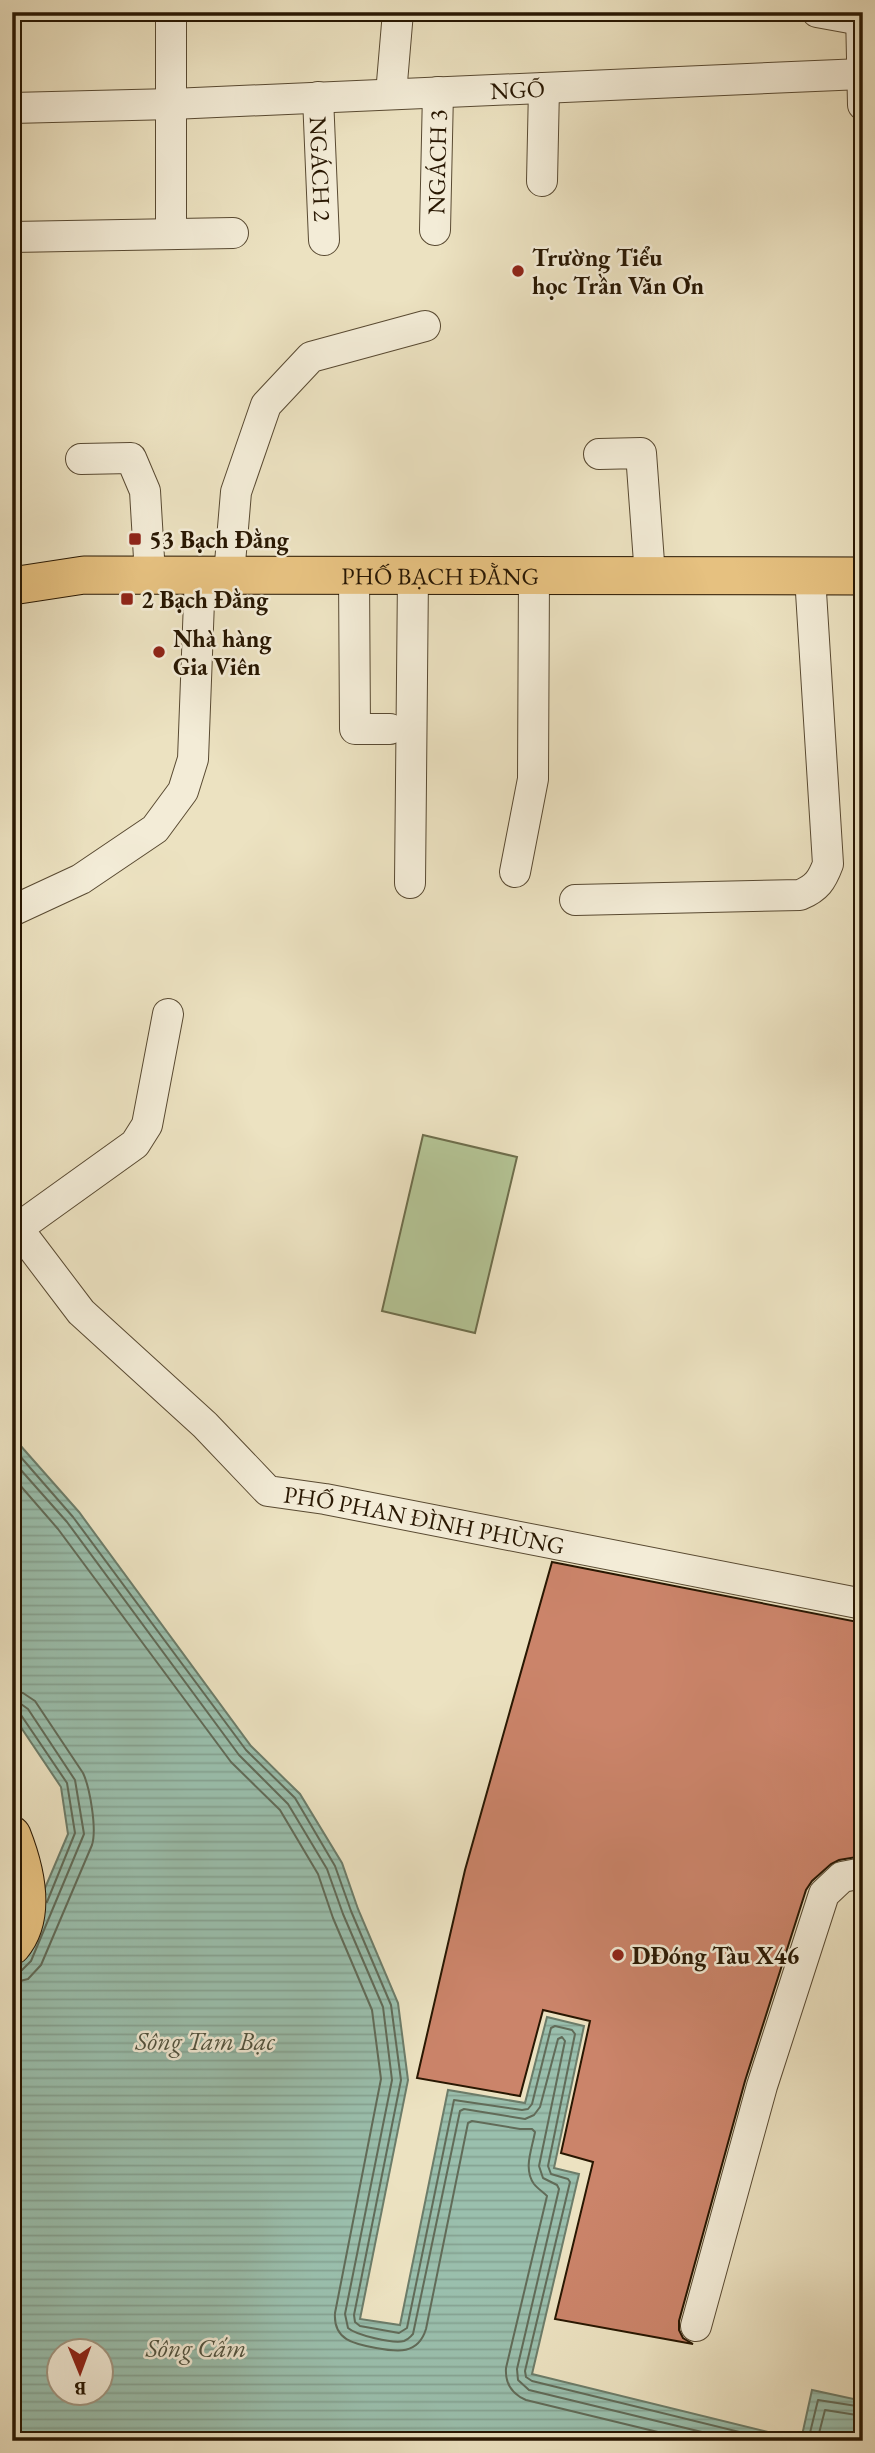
<svg xmlns="http://www.w3.org/2000/svg" width="875" height="2453" font-family="'EB Garamond',serif">
	<style>
		.green { fill: #b4c495; stroke: #6e6e4c; stroke-width: 2 }
		.water { fill: url(#water-rules); stroke: #6c7c69; stroke-width: 2; fill-rule: evenodd }
		.lines { fill: none; stroke-linecap: round; stroke-linejoin: round }
		.shore { stroke: #616b58; stroke-width: 2 }
		.building { fill: #cb846a; stroke: #281702; stroke-width: 2 }
		.minor-casing { stroke: #594a32; stroke-width: 32 }
		.major-casing { stroke: #281702; stroke-width: 39 }
		.minor { stroke: #f3ecd7; stroke-width: 30 }
		.major { stroke: #e6c180; stroke-width: 37 }
		.poi-dot { fill: #8f2418; stroke: #f3ecd7; stroke-width: 2.5 }
		.labels { text-anchor: middle; dominant-baseline: central; stroke-width: 5; stroke-linejoin: round; paint-order: stroke }
		.street-label { font-size: 24px; fill: #281702; stroke: #f3ecd7 }
		.poi-label { font-size: 24px; font-weight: bold; fill: #281702; stroke: #f3ecd7; text-anchor: start }
		.water-label { font-size: 26px; font-style: italic; fill: #50523e; stroke: #f3ecd7 }
	</style>
	<defs>
		<pattern id="water-rules" width="6" height="5" patternUnits="userSpaceOnUse" patternTransform="scale(1.75)"><rect width="6" height="5" fill="#9abfad"/><path d="M0 2.5h6" fill="none" stroke="#85a393"/></pattern>
	</defs>
	<rect width="100%" height="100%" fill="#ece2c1"/>
	<filter id="stains"><feTurbulence type="fractalNoise" baseFrequency=".00286" numOctaves="4"/><feColorMatrix values="0 0 0 0 .2 0 0 0 0 .09 0 0 0 0 .02 0 0 0 .5 -.17"/></filter>
	<radialGradient id="worn" r=".72"><stop offset=".6" stop-color="#630" stop-opacity="0"/><stop offset="1" stop-color="#630" stop-opacity=".3"/></radialGradient>
	<path class="green" d="M423 1135 517 1157 475 1333 382 1311Z"/>
	<path class="water" d="M12 1436 79 1512 251 1746 300 1794 342 1863 358 1909 398 2003 408 2080 360 2319 400 2325 448 2090 525 2103 547 2017 584 2026 554 2168 579 2174 532 2374 801 2440 812 2390 863 2401V2441H12V1959L17 1954 68 1834 61 1787 12 1714ZM60 2352H102V2394H60Z"/>
	<g class="lines">
		<path class="shore" d="M12 1447 73 1517 246 1750 295 1798 335 1866 351 1911 391 2005 401 2080 354 2315 355 2322 360 2326 399 2333 407 2328 454 2100 522 2110 528 2109 532 2104 551 2028 555 2026 572 2030 575 2034 548 2166 551 2174 568 2179 570 2182 525 2371 526 2377 532 2381 776 2441
			M12 1460 67 1522 239 1755 288 1804 327 1869 343 1914 383 2007 392 2080 345 2314 348 2328C356 2335 393 2344 404 2341 409 2339 409 2338 413 2334L460 2111 464 2109 525 2119 534 2115 540 2107 558 2039 562 2037 565 2041 539 2166 543 2178 557 2185 559 2189 517 2369 518 2380 529 2390 739 2441
			M12 1476 58 1529 231 1762 280 1810 318 1874 333 1918 372 2010 381 2079 335 2313C333 2340 354 2344 376 2348 397 2352 418 2355 426 2329L468 2123 472 2121 520 2129H532L535 2132C532 2149 523 2169 534 2184 538 2189 543 2192 547 2196L506 2368C505 2383 512 2394 526 2400L695 2441
			M12 1692 23 1693 35 1701 83 1773C90 1788 97 1829 92 1845L41 1965 28 1979 12 1983
			M12 1702 21 1704 28 1709 75 1780 84 1834 31 1961 22 1970 12 1972
			M12 1711 21 1715 67 1783 75 1833 47 1902
			M808 2441 818 2400 863 2407
			M817 2441 825 2410 863 2416"/>
	</g>
	<path class="building" d="M552 1562 863 1623V1856L839 1860 831 1864 812 1881 806 1890 745 2081 679 2321V2330L683 2338 693 2344 555 2319 593 2162 561 2153 590 2021 543 2010 520 2096 417 2078 465 1870Z"/>
	<g class="lines">
		<defs>
			<g id="minor">
				<path d="M817 12 861 20"/>
				<path d="M861 12 863 105"/>
				<path d="M391 94 398 12"/>
				<path id="s1" d="M318 97 324 240"/>
				<path id="s2" d="M12 108 172 104 862 74"/>
				<path d="M542 181 544 88"/>
				<path id="s3" d="M435 230 438 92"/>
				<path d="M171 234V12"/>
				<path d="M12 237 233 233"/>
				<path d="M599 454 641 453 650 576"/>
				<path d="M81 459 131 458 145 491 150 575"/>
				<path d="M229 575 236 492 266 405 311 357 425 326"/>
				<path d="M354 575 355 729H390"/>
				<path d="M515 872 533 779 534 575"/>
				<path d="M410 883 413 575"/>
				<path d="M575 900 800 895C817 888 822 880 828 864L810 576"/>
				<path d="M12 911 81 879 155 829 183 791 193 759 200 575"/>
				<path id="s4" d="M12 1221 81 1312 205 1425 268 1491 325 1499 863 1604"/>
				<path d="M18 1228 135 1144 147 1125 168 1014"/>
				<path d="M696 2326 762 2086 824 1894 842 1877 863 1873"/>
			</g>
			<g id="major">
				<path id="s5" d="M12 586 84 575 863 576"/>
				<path d="M12 1835C25 1868 38 1915 12 1946"/>
			</g>
		</defs>
		<use href="#minor" class="minor-casing"/>
		<use href="#major" class="major-casing"/>
		<use href="#minor" class="minor"/>
		<use href="#major" class="major"/>
	</g>
	<g class="poi-dot">
		<circle cx="518" cy="271" r="7"/>
		<rect x="128" y="532" width="14" height="14" rx="3.5"/>
		<rect x="120" y="592" width="14" height="14" rx="3.5"/>
		<circle cx="159" cy="652" r="7"/>
		<circle cx="618" cy="1955" r="7"/>
	</g>
	<g class="labels">
		<g class="street-label">
			<text stroke="none"><textPath href="#s2" startOffset="506">NGÕ</textPath></text>
			<text stroke="none"><textPath href="#s3" startOffset="68">NGÁCH 3</textPath></text>
			<text stroke="none"><textPath href="#s1" startOffset="72">NGÁCH 2</textPath></text>
			<text stroke="none"><textPath href="#s5" startOffset="429">PHỐ BẠCH ĐẰNG</textPath></text>
			<text stroke="none"><textPath href="#s4" startOffset="532">PHỐ PHAN ĐÌNH PHÙNG</textPath></text>
		</g>
		<g class="poi-label">
			<text x="532" y="257">Trường Tiểu<tspan x="532" dy="28">học Trần Văn Ơn</tspan></text>
			<text x="149" y="539">53 Bạch Đằng</text>
			<text x="141" y="599">2 Bạch Đằng</text>
			<text x="173" y="638">Nhà hàng<tspan x="173" dy="28">Gia Viên</tspan></text>
			<text x="632" y="1955">DĐóng Tàu X46</text>
		</g>
		<g class="water-label">
			<text x="205" y="2041">Sông Tam Bạc</text>
			<text x="196" y="2348">Sông Cấm</text>
		</g>
	</g>
	<rect width="875" height="2453" fill="none" stroke="#ece2c1" stroke-width="42"/>
	<rect x="14" y="14" width="847" height="2425" fill="none" stroke="#281702" stroke-width="3.5"/>
	<rect x="21" y="21" width="833" height="2411" fill="none" stroke="#281702" stroke-width="2"/>
	<g transform="translate(80 2372) rotate(179)"><circle r="33" fill="#f3ecd7" stroke="#a29782" stroke-width="2"/>
	<path d="M0-5L12 26L0 18L-12 26Z" fill="#8f2418"/>
	<text y="-10" font-size="19" font-weight="bold" text-anchor="middle" fill="#281702">B</text>
	</g>
	<rect width="100%" height="100%" filter="url(#stains)"/>
	<rect width="100%" height="100%" fill="url(#worn)"/>
</svg>
